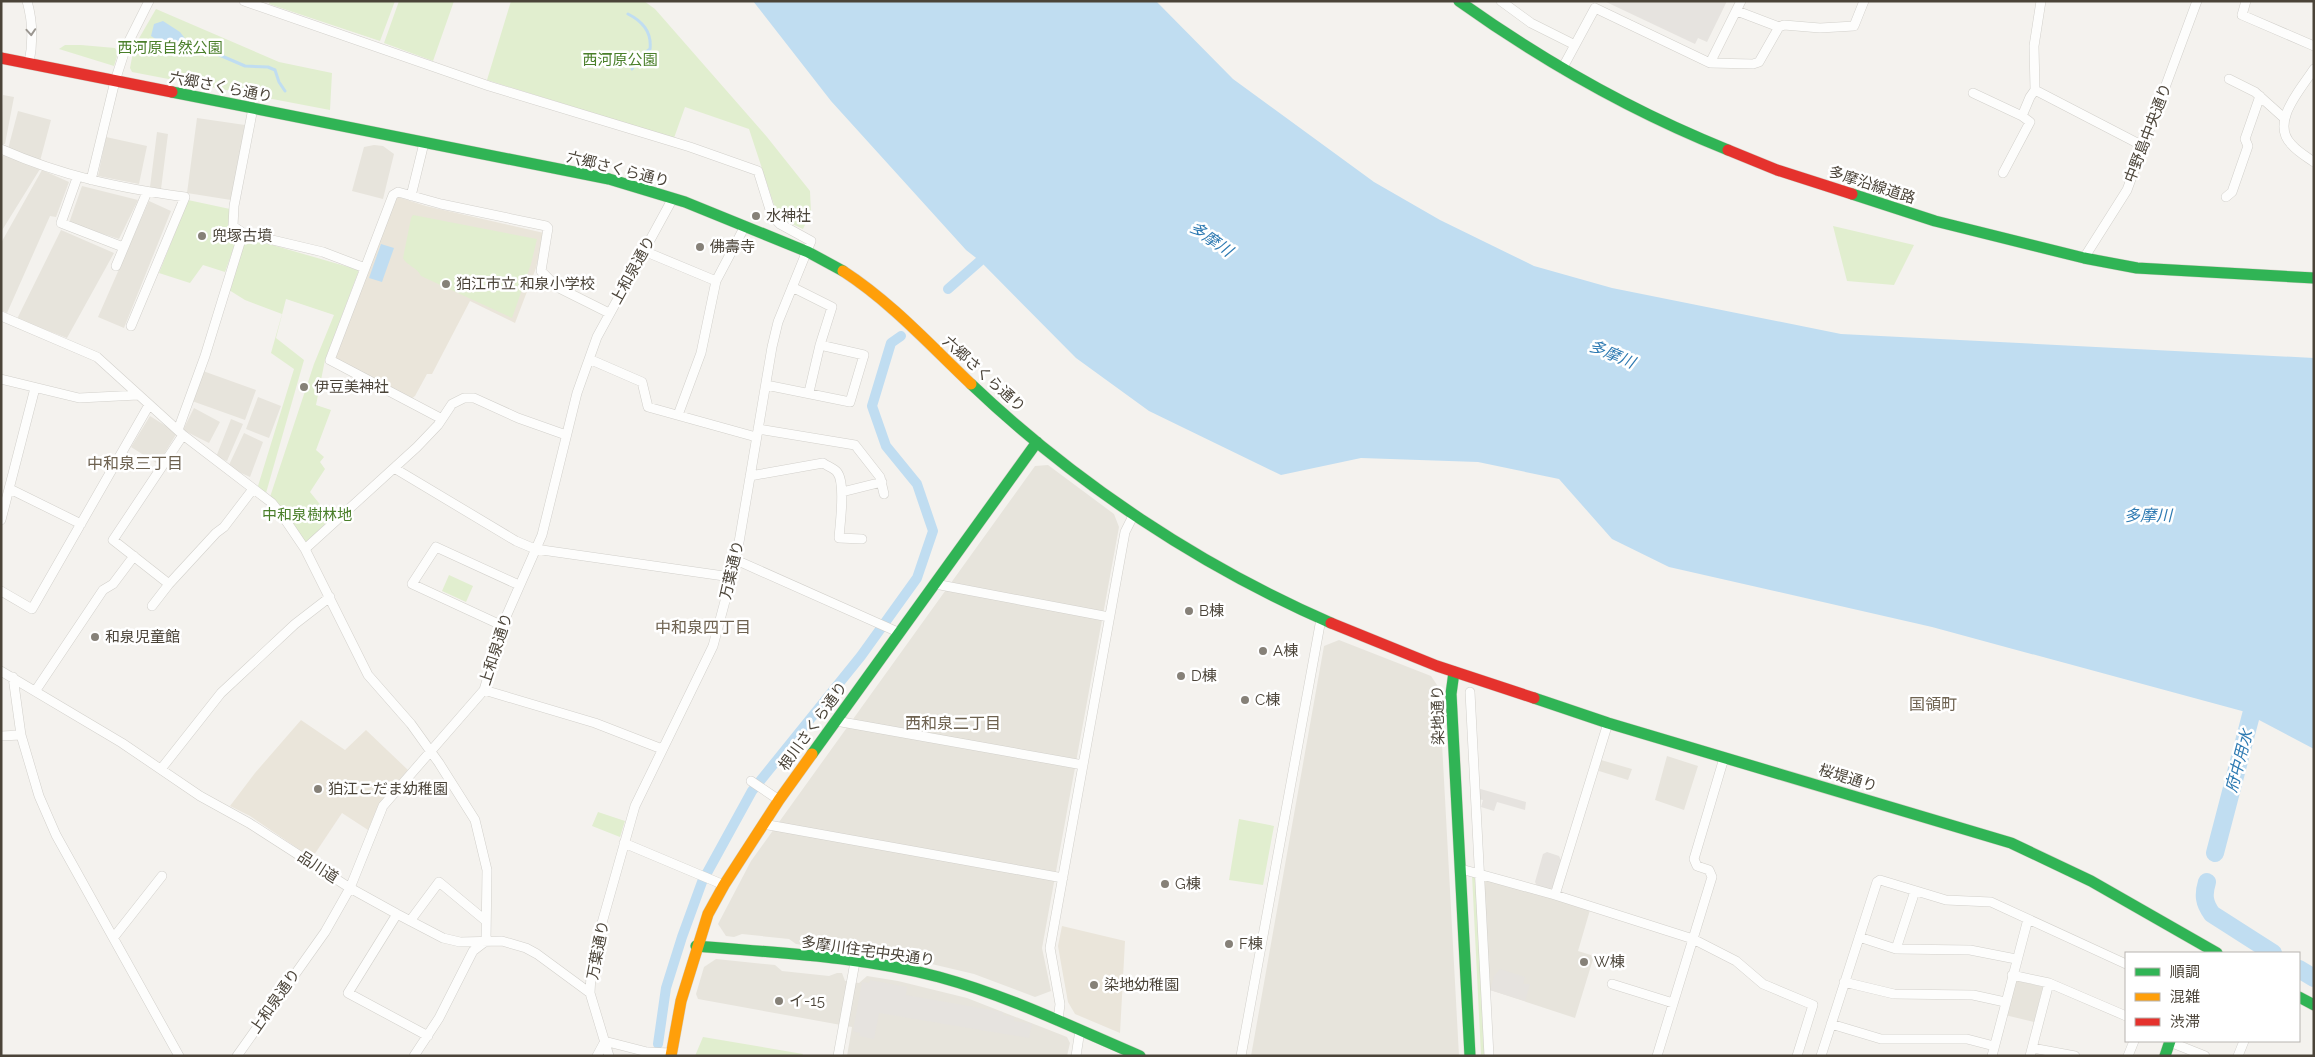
<svg xmlns="http://www.w3.org/2000/svg" width="2315" height="1057" font-family="Raleway,'Noto Sans JP',sans-serif">
	<style>
		.residential { fill: #e7e4dc }
		.education { fill: #eae5da }
		.green { fill: #e1eecf }
		.parking { fill: #e6e3df }
		.water { fill: #c0ddf1 }
		.lines { fill: none; stroke-linecap: round; stroke-linejoin: round }
		.stream { stroke: #c0ddf1; stroke-width: 3 }
		.canal { stroke: #c0ddf1; stroke-width: 10 }
		.river { stroke: #c0ddf1; stroke-width: 18 }
		.street-casing { stroke: #d2d0cb; stroke-width: 10 }
		.fast-casing { stroke: #d3cfc5; stroke-width: 12 }
		.slow-casing { stroke: #d3cfc5; stroke-width: 12 }
		.jam-casing { stroke: #d3cfc5; stroke-width: 12 }
		.street { stroke: #fdfdfc; stroke-width: 9 }
		.fast { stroke: #30b455; stroke-width: 11 }
		.slow { stroke: #ff9f0a; stroke-width: 11 }
		.jam { stroke: #e5322d; stroke-width: 11 }
		.oneway { stroke: #9b9791 }
		.poi-dot { fill: #868178; stroke: #fff; stroke-width: 2 }
		.labels { text-anchor: middle; dominant-baseline: central; stroke-width: 5; stroke-linejoin: round; paint-order: stroke }
		.park-label { font-size: 15px; fill: #4a7f2a; stroke: #fff }
		.street-label { font-size: 15px; fill: #4b4439; stroke: #fff }
		.poi-label { font-size: 15px; fill: #4b4439; stroke: #fff; text-anchor: start }
		.water-label { font-size: 16px; font-style: italic; fill: #2e7ab2; stroke: #fff }
		.neighbourhood-label { font-size: 16px; fill: #6e6250; stroke: #fff }
	</style>
	<rect width="100%" height="100%" fill="#f4f2ee"/>
	<path class="residential" d="M3 95 14 97 5 144H1Z
		M18 111 51 120 40 161 17 155 40 169 1 232V158L8 149Z
		M197 118 245 125 231 200 187 193Z
		M157 132 168 134 161 189 150 187Z
		M106 137 147 146 139 184 98 176Z
		M374 145 383 146 394 154 383 199 352 191 364 147Z
		M42 170 69 182 56 217 50 216 7 313 1 310V243Z
		M82 186 138 200 119 239 69 223Z
		M149 201 171 211 124 328 98 317Z
		M61 230 114 253 67 338 17 319Z
		M203 371 256 390 245 420 192 401Z
		M258 397 281 406 269 438 246 429Z
		M194 408 220 422 209 443 183 430Z
		M150 416 177 433 158 464 131 447Z
		M231 419 243 424 227 461 216 457Z
		M244 433 263 442 250 477 228 467Z
		M1048 465 1114 514 1119 527 1042 948 1051 991 1035 997 974 974 902 957 796 944 789 939 742 934 734 937 726 936 718 924 751 861 1035 466Z
		M1339 640 1431 676 1439 688 1459 1056H1251L1324 646Z
		M1667 756 1698 766 1684 810 1655 800Z
		M1601 760 1632 769 1628 780 1599 771Z
		M1487 879 1590 910 1578 951 1594 956 1575 1018 1490 990 1484 881Z
		M716 959 775 965 782 971 829 976 837 973H842L845 981 859 983 867 976 898 981 967 998 1067 1037 1070 1043 1067 1056H847L852 1027 698 999 696 994 704 967Z
		M2014 980 2043 987 2034 1022 2005 1015Z"/>
	<path class="education" d="M398 197 426 206 544 233 536 268 515 323 470 301 432 374H427L415 396 411 399 333 360 394 199Z
		M301 720 345 750 366 730 408 770 379 804 368 830 342 813 312 858 250 816 230 806 255 773Z
		M1062 926 1125 941 1120 1033 1075 1014 1068 1002 1062 969 1058 946Z"/>
	<path class="green" d="M270 1H395L380 41 269 4Z
		M399 1H454L433 61 384 43Z
		M511 1H644L655 9 767 137 810 191 811 213 803 229 781 219 776 211 749 129 685 107 674 138 487 80Z
		M156 9 279 62 332 73 330 110 132 72 130 68 134 47Z
		M65 45H81L115 48 118 53 114 66 59 49Z
		M188 200 230 209 229 226 238 236 225 272 203 265 190 283 159 273Z
		M413 215 537 239 531 264 512 318 421 276C417 267 407 266 403 258L411 218Z
		M1833 226 1914 245 1894 285 1847 281Z
		M248 238 359 270 325 360 316 405 331 410 316 450 324 457 320 462 325 469 310 492 331 518 307 542H305L270 497 314 364 334 315 286 299 276 338 304 360 266 493 258 486 294 369 271 353 282 314 245 300 229 290 245 239Z
		M449 575 473 586 466 602 442 591Z
		M598 812 625 821 620 837 592 826Z
		M1239 819 1274 826 1263 885 1229 880Z
		M1472 875 1476 877 1485 1054 1481 1055Z
		M703 1037 803 1054 802 1056H695Z"/>
	<path class="parking" d="M1604 1H1727L1707 42 1698 38 1695 44Z
		M1477 788 1526 802 1525 810 1497 802 1494 811 1481 807 1483 800 1478 799Z
		M1547 852 1559 856 1561 860 1553 888 1548 890 1537 886 1535 882 1543 854Z
		M1500 969 1525 977 1523 984H1530L1525 1001 1490 990 1494 976Z
		M870 980 907 987 906 995 1003 1012V1015L1014 1017V1021L1032 1024 1029 1038 879 1013 874 1039 859 1036 860 1033 853 1031 862 982 869 983Z"/>
	<path class="water" d="M753 1H1156L1233 79 1374 182 1440 220 1534 266 1612 288 1841 334 2314 358V749L2242 711 1932 627 1669 567 1612 539 1559 479 1478 462 1361 458 1281 475 1149 411 1076 358 980 261 966 250 831 101Z
		M163 21 180 32 187 41 182 46 157 40 151 36 154 24Z
		M381 244 394 248 382 282 369 278Z"/>
	<g class="lines">
		<path class="stream" d="M628 14C642 21 652 32 650 49L641 56 632 69
			M187 41 245 66 268 67 275 70 279 82 285 91"/>
		<path class="canal" d="M948 289 980 261
			M658 1044 666 988 682 937 702 882 752 791 861 656 917 578 933 531 917 484 886 446 872 406 891 343 901 336"/>
		<path class="river" d="M2215 853 2251 715 2262 693
			M2207 882C2203 895 2204 903 2212 914L2273 953
			M2299 969 2314 978"/>
		<defs>
			<path id="street" d="M27 1C33 22 33 43 29 63
				M244 1 489 86 690 147 758 171 772 216 780 224 811 241 778 322 772 347 736 560 713 646 635 806 600 930 591 975 590 993
				M1501 1 1531 23 1575 45
				M2041 1 2034 46 2035 90 2143 146
				M2246 1 2242 15 2314 46
				M1779 27 1784 25 1820 28 1854 26 1864 1
				M1710 63 1741 1
				M1562 69 1595 8 1710 63 1753 64 1759 62 1779 27 1737 11
				M2314 69C2301 89 2269 123 2292 145 2298 152 2307 157 2314 162
				M2229 79 2255 92 2284 118
				M1973 93 2022 116 2030 97 2035 90
				M253 108 234 206 233 226 243 233 323 252 365 268
				M1 149C62 176 119 188 185 197L131 326
				M2003 173 2030 122 2022 116
				M77 178 61 223 123 247
				M91 180 115 81 126 47 149 1
				M411 196 424 143
				M2226 197 2232 192 2248 146 2245 139 2260 96
				M644 251 716 281
				M2084 258 2127 190 2197 1
				M116 266 147 192
				M1 316 97 357 183 435 272 503 284 518 305 549 368 675 411 724 439 763 475 820 487 870 486 941 473 951 439 1018 414 1056
				M589 359 642 382 648 407 756 437
				M1 379 79 398 138 395
				M766 385 850 402 864 355 820 345 832 307 792 287
				M809 392 820 345
				M678 415 701 353 716 281 745 226
				M442 419 330 360 393 195 398 192 441 204 546 226 548 228 541 271 557 287 609 313
				M758 429 855 445 880 477 884 494
				M178 430 205 356 243 233
				M394 468 516 541 535 549 731 577
				M750 476 823 463C827 466 834 468 837 472 846 483 840 523 839 538L862 539
				M10 489 81 524
				M842 492 882 482
				M1 520 35 388
				M305 549 417 447 438 425 452 404 464 398H474L518 418 566 435
				M736 560 900 633
				M169 584 113 540 183 435
				M935 584 1109 617
				M1 591 32 609 149 405
				M152 606 169 584 216 533 224 527 253 489
				M503 626 412 584 436 547 519 585
				M1 671 122 743 200 796 249 823 350 888 397 914 443 938 460 942 502 941 526 948 537 954 590 993 609 1056
				M13 677 21 735 39 796 56 835 179 1056
				M36 690 103 590 113 584 134 556
				M484 690 595 723 662 749
				M1470 692 1489 1056
				M836 721 1083 765
				M1 736 21 735
				M161 769 221 693 295 624 330 597
				M751 781 779 800
				M763 824 1063 878
				M624 843 724 885
				M1461 869 1555 895 1693 939 1736 961 1763 984 1813 1005 1797 1056
				M1555 895 1608 723
				M397 914 348 993 428 1036
				M410 921 439 882 486 921
				M114 937 162 876
				M1859 937 1896 949 1970 950 2016 959
				M1896 949 1915 891
				M2012 975 2049 983 2126 1016
				M1844 982 1894 994 1973 995 2005 1002
				M1612 984 1673 1003
				M1058 1021 1060 1004 1050 948 1125 532 1134 514
				M1831 1024 1881 1039H1967L1994 1046
				M2170 1042 2205 1056
				M2032 1048 2075 1056
				M237 1056 325 932 350 888 383 806 484 690 505 619 542 535 577 393 597 337 673 198
				M597 1056 604 1043 608 1042 647 1052 671 1053
				M838 1056 855 962
				M1076 1056 1080 1030
				M1241 1056 1321 619
				M1657 1056 1712 877 1709 870 1697 866 1694 859 1724 758
				M1821 1056 1877 882 1880 880 1946 900 1991 902 2126 964
				M1992 1056 2028 919
				M2030 1056 2049 983
				M2128 1056 2134 1041
				M2238 1056 2244 1041"/>
			<path id="fast" d="M1459 1C1543 61 1633 112 1728 150
				M172 92 609 179 685 202 808 252 843 271
				M1852 194 1935 221 2084 258 2137 268 2314 278
				M971 384C1075 483 1200 566 1331 623
				M1454 672 1451 694 1470 1056
				M1534 698 1608 723 2011 843 2091 881 2217 953
				M812 754 1037 442
				M696 946C777 953 860 956 939 977 1009 996 1074 1028 1140 1056
				M2299 997 2314 1005
				M2165 1056 2170 1041"/>
			<path id="slow" d="M843 271C891 302 930 345 971 384
				M671 1056 681 1001 708 914 724 885 779 800 812 754"/>
			<path id="jam" d="M1 58 172 92
				M1728 150 1777 170 1852 194
				M1331 623 1437 666 1534 698"/>
		</defs>
		<use href="#street" class="street-casing"/>
		<use href="#fast" class="fast-casing"/>
		<use href="#slow" class="slow-casing"/>
		<use href="#jam" class="jam-casing"/>
		<use href="#street" class="street"/>
		<use href="#fast" class="fast"/>
		<use href="#slow" class="slow"/>
		<use href="#jam" class="jam"/>
	</g>
	<defs><path id="oneway-chevron" d="M-2-3.5L2.5 0L-2 3.5" fill="none" stroke-width="1.6" stroke-linecap="round" stroke-linejoin="round" transform="scale(1.25)"/></defs>
	<use class="oneway" href="#oneway-chevron" transform="translate(31 32) rotate(86)"/>
	<g class="poi-dot">
		<circle cx="756" cy="216" r="5"/>
		<circle cx="202" cy="236" r="5"/>
		<circle cx="700" cy="247" r="5"/>
		<circle cx="446" cy="284" r="5"/>
		<circle cx="304" cy="387" r="5"/>
		<circle cx="1189" cy="611" r="5"/>
		<circle cx="95" cy="637" r="5"/>
		<circle cx="1263" cy="651" r="5"/>
		<circle cx="1181" cy="676" r="5"/>
		<circle cx="1245" cy="700" r="5"/>
		<circle cx="318" cy="789" r="5"/>
		<circle cx="1165" cy="884" r="5"/>
		<circle cx="1229" cy="944" r="5"/>
		<circle cx="1584" cy="962" r="5"/>
		<circle cx="1094" cy="985" r="5"/>
		<circle cx="779" cy="1001" r="5"/>
	</g>
	<g class="labels">
		<g class="park-label">
			<text x="170" y="48">西河原自然公園</text>
			<text x="620" y="60">西河原公園</text>
			<text x="307" y="515">中和泉樹林地</text>
		</g>
		<g class="street-label">
			<text transform="translate(221 87) rotate(11)">六郷さくら通り</text>
			<text transform="translate(2148 133) rotate(-69)">中野島中央通り</text>
			<text transform="translate(618 169) rotate(14)">六郷さくら通り</text>
			<text transform="translate(1872 185) rotate(18)">多摩沿線道路</text>
			<text transform="translate(633 270) rotate(-61)">上和泉通り</text>
			<text transform="translate(984 374) rotate(42)">六郷さくら通り</text>
			<text transform="translate(732 570) rotate(-77)">万葉通り</text>
			<text transform="translate(496 649) rotate(-72)">上和泉通り</text>
			<text transform="translate(1438 715) rotate(-91)">染地通り</text>
			<text transform="translate(813 726) rotate(-54)">根川さくら通り</text>
			<text transform="translate(1848 778) rotate(17)">桜堤通り</text>
			<text transform="translate(318 867) rotate(33)">品川道</text>
			<text transform="translate(598 950) rotate(-79)">万葉通り</text>
			<text transform="translate(868 951) rotate(8)">多摩川住宅中央通り</text>
			<text transform="translate(275 1001) rotate(-55)">上和泉通り</text>
		</g>
		<g class="poi-label">
			<text x="766" y="216">水神社</text>
			<text x="212" y="236">兜塚古墳</text>
			<text x="710" y="247">佛壽寺</text>
			<text x="456" y="284">狛江市立 和泉小学校</text>
			<text x="314" y="387">伊豆美神社</text>
			<text x="1199" y="611">B棟</text>
			<text x="105" y="637">和泉児童館</text>
			<text x="1273" y="651">A棟</text>
			<text x="1191" y="676">D棟</text>
			<text x="1255" y="700">C棟</text>
			<text x="328" y="789">狛江こだま幼稚園</text>
			<text x="1175" y="884">G棟</text>
			<text x="1239" y="944">F棟</text>
			<text x="1594" y="962">W棟</text>
			<text x="1104" y="985">染地幼稚園</text>
			<text x="789" y="1001">イ-15</text>
		</g>
		<g class="water-label">
			<text transform="translate(1211 239) rotate(35)">多摩川</text>
			<text transform="translate(1612 354) rotate(23)">多摩川</text>
			<text x="2148" y="515">多摩川</text>
			<text transform="translate(2239 761) rotate(-75)">府中用水</text>
		</g>
		<g class="neighbourhood-label">
			<text x="135" y="463">中和泉三丁目</text>
			<text x="703" y="627">中和泉四丁目</text>
			<text x="1933" y="704">国領町</text>
			<text x="953" y="723">西和泉二丁目</text>
		</g>
	</g>
	<rect width="2315" height="1057" fill="none" stroke="#4b4439" stroke-width="5"/>
	<rect x="2125" y="952" width="175" height="90" fill="#ffffff" stroke="#b7b4b0"/>
	<rect x="2135" y="968" width="25" height="8" fill="#30b455" stroke="#b7b4b0"/>
	<text x="2170" y="977" font-size="15" fill="#4b4439">順調</text>
	<rect x="2135" y="993" width="25" height="8" fill="#ff9f0a" stroke="#b7b4b0"/>
	<text x="2170" y="1002" font-size="15" fill="#4b4439">混雑</text>
	<rect x="2135" y="1018" width="25" height="8" fill="#e5322d" stroke="#b7b4b0"/>
	<text x="2170" y="1027" font-size="15" fill="#4b4439">渋滞</text>
</svg>
